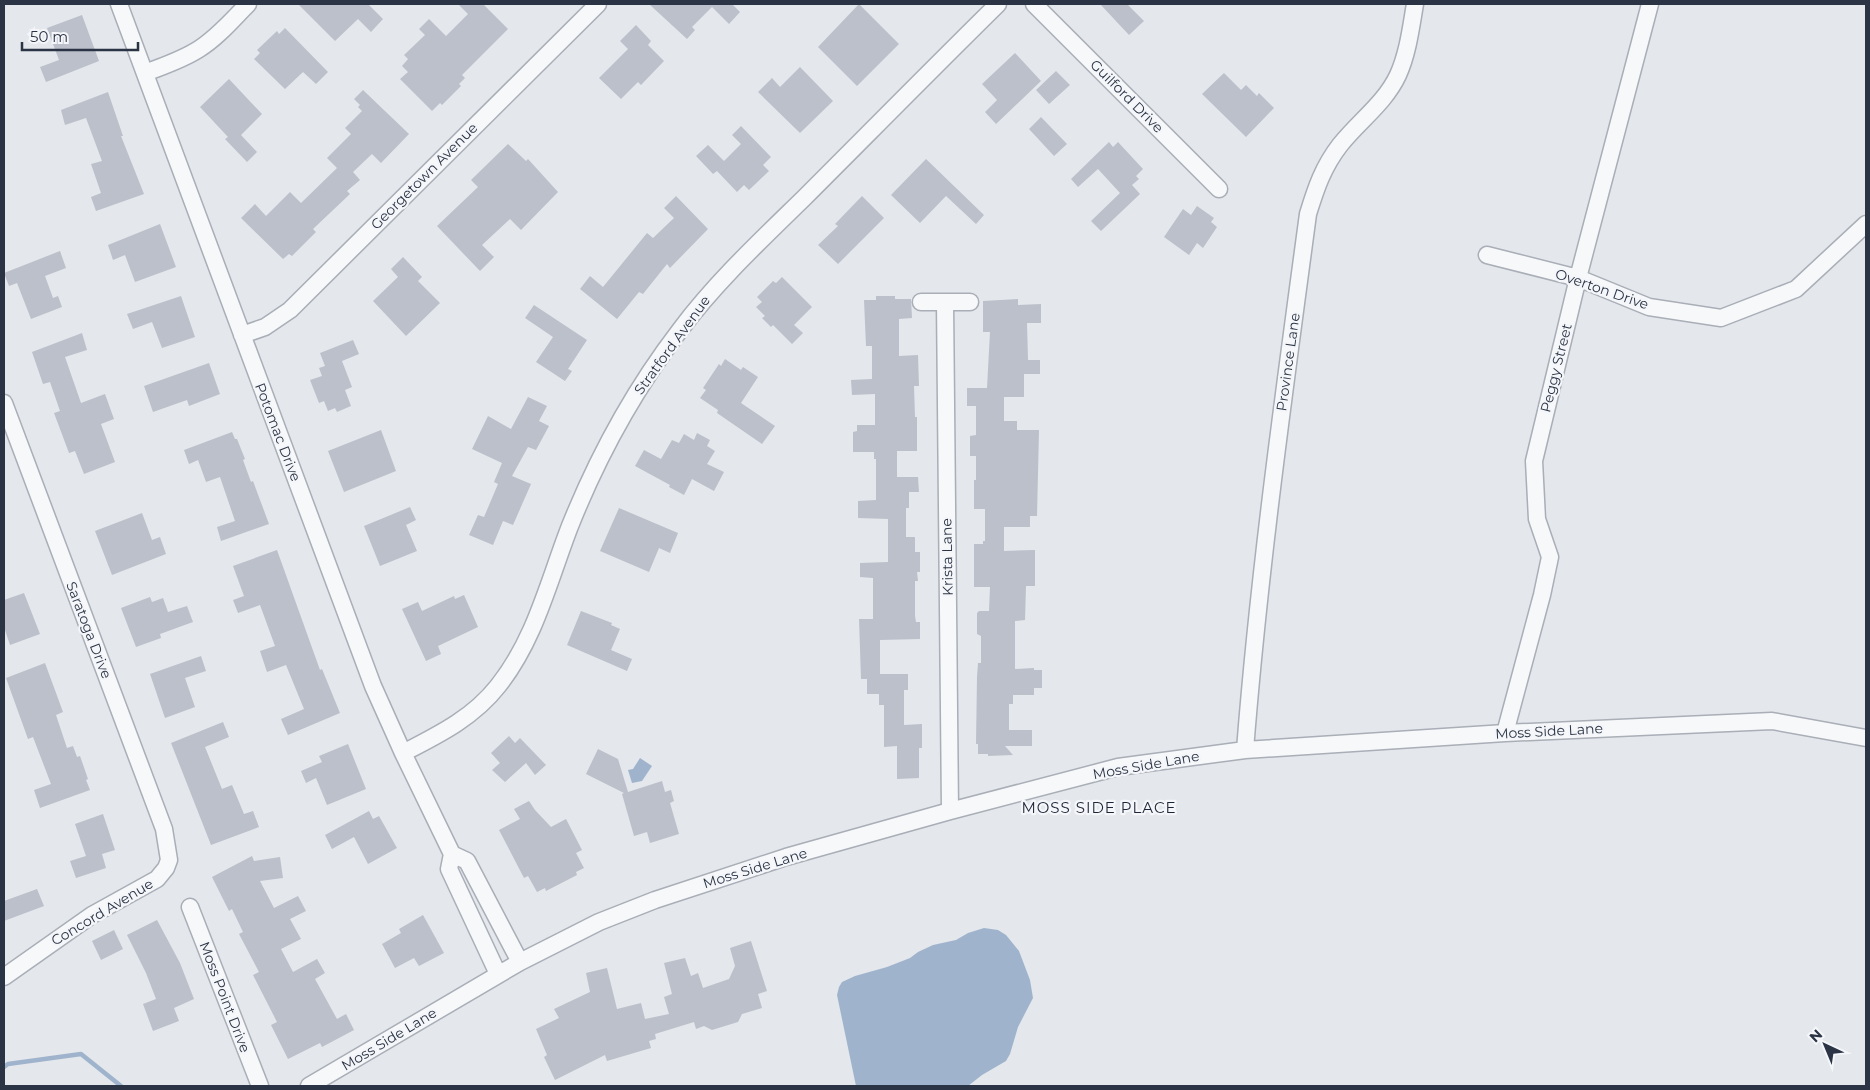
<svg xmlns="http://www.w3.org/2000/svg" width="1870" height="1090" font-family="Montserrat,sans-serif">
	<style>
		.water { fill: #9fb4cc }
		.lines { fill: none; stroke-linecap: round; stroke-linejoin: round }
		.stream { stroke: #9fb4cc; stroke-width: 4.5 }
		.building { fill: #bbc0ca }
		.minor-casing { stroke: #a9aeb7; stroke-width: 19 }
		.minor { stroke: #f7f8fa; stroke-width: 16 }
		.labels { text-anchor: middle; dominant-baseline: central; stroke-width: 4.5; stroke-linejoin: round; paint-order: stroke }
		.street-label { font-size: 14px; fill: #2b3445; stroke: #f4f6f9 }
		.neighbourhood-label { font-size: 15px; letter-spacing: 1px; fill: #1d2536; stroke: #f4f6f9 }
	</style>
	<rect width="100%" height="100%" fill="#e4e7ec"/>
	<path class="water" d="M640 758 652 766 642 781 632 783 628 770 633 769Z
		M984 928 998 930 1006 935 1019 951 1030 980 1033 998 1018 1027 1010 1054 1006 1061 982 1075 968 1086H856L837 995 839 987 842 982 855 976 887 967 910 958 918 952 933 945 956 940 968 933Z"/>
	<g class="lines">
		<path class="stream" d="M4 1067 8 1064 81 1054 121 1086"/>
	</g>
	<path class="building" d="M298 4H368L383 19 371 32 358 19 335 41Z
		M458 4H483L508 29 462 75 465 78 459 84 461 86 442 105 440 103 432 111 400 79 408 72 402 66 408 59 404 55 425 35 419 29 429 19 446 36 468 14Z
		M649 4H732L740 12 729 24 712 7 692 27 695 30 687 39Z
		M859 4 899 44 857 86 818 47Z
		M1100 4H1127L1144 21 1129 35Z
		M82 15 99 61 46 82 40 67 59 60 47 28Z
		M636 25 651 41 648 45 664 61 641 85 638 82 621 99 599 78 628 49 620 41Z
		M285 28 328 72 316 84 303 72 285 89 254 59 260 53 257 50 277 31 279 34Z
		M1015 53 1041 81 996 124 985 112 997 100 982 84Z
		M800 67 833 101 800 133 758 92 772 78 780 87Z
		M1056 71 1070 85 1049 104 1036 90Z
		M1224 73 1241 90 1246 85 1257 96 1259 93 1274 108 1246 137 1202 94Z
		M229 79 262 114 241 135 257 152 247 162 225 139 228 137 200 107Z
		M363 90 409 134 381 163 372 154 353 172 360 180 347 191 350 194 313 229 316 232 292 256 289 254 283 259 241 218 255 204 266 216 290 192 301 203 337 168 327 158 351 134 345 128 362 111 358 107 360 105 354 99Z
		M108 92 123 136H121L144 194 96 211 91 197 101 193 91 164 102 161 86 118 65 125 61 110Z
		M1041 117 1067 144 1054 156 1029 129Z
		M741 126 771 157 763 165 769 171 749 190 744 185 737 192 717 171 713 174 696 156 708 145 724 161 741 144 732 135Z
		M1109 142 1113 147 1118 142 1143 169 1136 176 1139 179 1132 185 1140 194 1101 231 1091 221 1120 193 1098 169 1078 187 1071 179Z
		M508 144 526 161 528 159 558 192 521 230 510 219 482 245 494 257 480 271 437 226 478 187 471 180Z
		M926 159 984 215 976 224 946 196 920 223 891 195Z
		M676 196 708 229 670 268 667 264 643 294 639 292 617 319 580 289 590 276 603 287 647 233 653 238 674 218 664 208Z
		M862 196 884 218 838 264 818 245 838 226 835 224Z
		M1197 206 1214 218 1211 222 1217 227 1203 248 1197 243 1189 255 1164 237 1183 209 1191 215Z
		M160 224 176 267 135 282 125 255 113 260 108 245Z
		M60 251 66 268 45 276 53 298 58 296 62 307 31 319 17 283 9 286 4 273Z
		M403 257 422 277 418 281 440 303 406 336 373 301 398 277 391 269Z
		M782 277 812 307 794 325 803 333 792 344 773 325 771 327 762 318 765 316 756 307 762 302 757 297 773 281 776 283Z
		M181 296 195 337 162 348 152 322 133 329 127 314Z
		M876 296H895V299H911L912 318 899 319V356L918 355 919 386H914L915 417H917V451H897V477H918L919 492H909V508H906V537H915V552H920V572H917L918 581H915V616L916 622H920V639L880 640V674H908V690H904V725L922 724V748H919V778L897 779V746L884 747V705H879V694H867V679H861L859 619H873V578L860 577V563L888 562V519L858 518V501L876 500V459H874V452H853V432L857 431V425H875V394L852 395 851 380 872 379V346H866L864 300H876Z
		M1018 299V305L1041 304V323H1027L1028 360H1040V374H1024V397H1004V421H1017V430H1039L1037 516H1030V527H1004V551L1035 550V586H1026L1025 620 1015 621V669L1034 668V670H1042V688H1034V695H1013V704H1009V730H1032V746H1005L1013 755 988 756V754H978V744H976L977 677 978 663H981V636L977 634V613L979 611H989L990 587H974V544H983V541H985V509H974V480H976V456H970V436L976 435V406H967V388H987L990 332H983V301Z
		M534 305 587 340 568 369 572 371 565 381 536 362 553 337 525 318Z
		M82 333 87 350 65 357 81 403 105 394 114 419 101 424 115 462 84 474 75 451 69 453 54 413 60 411 50 382 43 384 32 352Z
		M353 340 359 354 342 361 352 387 345 390 351 406 337 412 335 408 328 411 324 401 319 403 310 380 322 376 319 368 325 366 320 353Z
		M725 359 741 370 743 367 758 377 741 403 775 426 762 444 717 413 718 410 700 398 706 390 703 388 719 364 721 366Z
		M209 363 220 394 189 406 187 400 153 412 144 386Z
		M528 397 547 406 539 421 549 426 536 450 528 447 512 476 531 484 513 525 503 521 493 545 469 535 478 515 484 517 498 484 494 482 502 463 472 449 488 416 511 429Z
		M381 430 396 471 344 492 328 451Z
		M232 432 235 439H237L245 459 243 460 251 482 253 481 269 524 221 541 217 527 235 521 220 477 206 482 198 460 189 464 184 450Z
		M697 433 710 440 707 446 715 451 707 464 724 472 714 491 692 479 684 495 669 487 670 485 635 466 644 450 661 459 672 440 679 443 684 434 694 440Z
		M410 507 416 520 406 525 417 551 380 566 364 526Z
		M619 508 678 533 670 553 659 548 649 572 600 551Z
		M142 513 152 540 160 537 166 554 112 575 95 531Z
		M277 550 320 670 322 669 340 713 288 735 281 719 304 709 286 665 267 672 260 651 275 646 260 605 238 613 233 600 244 596 233 566Z
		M24 593 40 634 10 645 4 627V600Z
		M464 595 478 627 438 646 441 654 426 661 402 609 418 602 422 611 454 596 455 599Z
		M150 597 152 602 163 598 168 612 187 606 193 622 160 634 161 638 136 647 121 608Z
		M581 611 612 623 611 625 620 629 611 650 632 659 627 671 567 645Z
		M201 656 206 671 185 678 195 707 165 718 150 674Z
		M45 663 63 712 56 715 67 748 73 746 77 757 80 756 88 779 86 780 90 790 40 808 34 790 51 784 33 737 28 739 6 678Z
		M223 722 229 737 205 747 222 789 232 785 244 814 253 811 259 827 211 845 171 743Z
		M509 736 515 743 520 738 546 765 535 775 526 763 505 782 492 770 500 763 491 753Z
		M348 744 366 789 327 805 316 778 306 783 301 771 322 762 319 756Z
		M598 749 618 759 628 792 662 781 665 792 671 790 674 801 670 803 679 834 650 843 647 832 634 836 622 794 624 793 586 774Z
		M529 801 535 810 551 827 566 819 582 850 576 853 584 868 576 872 577 875 546 891 545 888 537 892 528 876 524 878 499 830 520 819 514 809Z
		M369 811 373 819 379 816 397 848 368 864 354 837 332 849 325 835Z
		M103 814 115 850 102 854 106 868 76 878 70 861 86 856 75 824Z
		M252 856 254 861 280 857 283 878 260 881 274 908 298 896 306 911 290 919 301 939 281 949 293 972 317 959 325 973 315 979 337 1019 346 1014 354 1030 322 1047 320 1043 288 1059 271 1025 277 1022 253 975 259 972 239 934 243 932 232 909 229 911 212 877Z
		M37 889 44 906 4 921V901Z
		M423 915 444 953 419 966 414 958 395 968 382 944 401 933 399 929Z
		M157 920 180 963 194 999 174 1008 179 1021 153 1031 143 1004 156 999 146 973 127 935Z
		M114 930 123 949 101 960 92 941Z
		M751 941 767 991 758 994 762 1008 742 1014 738 1022 712 1030 704 1026 696 1029 694 1022 655 1034 656 1039 649 1041 651 1048 607 1061 605 1055 555 1080 544 1057 547 1055 536 1029 559 1018 554 1009 590 992 586 973 607 968 617 1009 641 1003 645 1019 669 1014 664 997 672 994 664 963 685 958 691 976 698 973 703 988 729 979 735 966 730 948Z"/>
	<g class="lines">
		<defs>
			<path id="minor" d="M119 4 373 686 403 753 452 854 449 869 498 974
				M1034 4 1219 189
				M145 73C163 66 182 60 199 49 218 37 233 19 248 4
				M1487 255 1578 278 1649 307 1721 318 1796 289 1866 224
				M921 302H970
				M945 302 950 811
				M242 335 265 327 290 310 598 4
				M4 403 164 829 169 860 166 868 157 879 92 915 4 977
				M1505 733 1542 595 1550 557 1537 519 1534 461 1578 278 1650 4
				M1245 750C1259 571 1284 393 1308 214 1316 188 1323 167 1340 145 1359 121 1385 103 1398 75 1408 53 1411 27 1415 4
				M403 753C438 735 473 718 498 686 535 640 549 580 570 526 598 456 634 390 680 330 716 282 761 240 804 198 869 133 933 68 998 4
				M452 854 467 861 520 962
				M190 907 260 1086
				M309 1086 520 962 599 922 655 900 786 857 950 811 1118 767 1245 750 1505 733 1772 721 1866 738"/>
		</defs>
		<use href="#minor" class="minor-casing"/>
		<use href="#minor" class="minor"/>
	</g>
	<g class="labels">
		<g class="street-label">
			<text transform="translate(1127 96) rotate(45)">Guilford Drive</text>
			<text transform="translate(424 176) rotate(-45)">Georgetown Avenue</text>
			<text transform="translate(1602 289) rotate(19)">Overton Drive</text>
			<text transform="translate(672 345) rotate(-54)">Stratford Avenue</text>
			<text transform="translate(1288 362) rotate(-82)">Province Lane</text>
			<text transform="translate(1556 368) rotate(-76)">Peggy Street</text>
			<text transform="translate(278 432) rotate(69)">Potomac Drive</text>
			<text transform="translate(947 557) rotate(-91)">Krista Lane</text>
			<text transform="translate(89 630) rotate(69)">Saratoga Drive</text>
			<text transform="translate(1549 731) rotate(-3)">Moss Side Lane</text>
			<text transform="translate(1146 765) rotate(-10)">Moss Side Lane</text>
			<text transform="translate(755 868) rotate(-17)">Moss Side Lane</text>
			<text transform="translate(102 912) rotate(-31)">Concord Avenue</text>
			<text transform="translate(225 997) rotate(69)">Moss Point Drive</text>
			<text transform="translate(389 1039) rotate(-31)">Moss Side Lane</text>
		</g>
		<g class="neighbourhood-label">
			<text x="1099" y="807">MOSS SIDE PLACE</text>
		</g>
	</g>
	<rect width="1870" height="1090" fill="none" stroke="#2b3445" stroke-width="10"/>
	<g transform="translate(1825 1045) rotate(316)" stroke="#f4f6f9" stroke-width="4" paint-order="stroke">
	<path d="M0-4L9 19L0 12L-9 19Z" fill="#2b3445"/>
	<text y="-8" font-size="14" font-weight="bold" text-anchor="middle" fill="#2b3445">N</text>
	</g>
	<path d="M22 42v8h116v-8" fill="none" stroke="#2b3445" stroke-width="2.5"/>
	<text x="30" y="42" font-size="15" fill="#2b3445" stroke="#f4f6f9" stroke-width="4" paint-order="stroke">50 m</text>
</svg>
